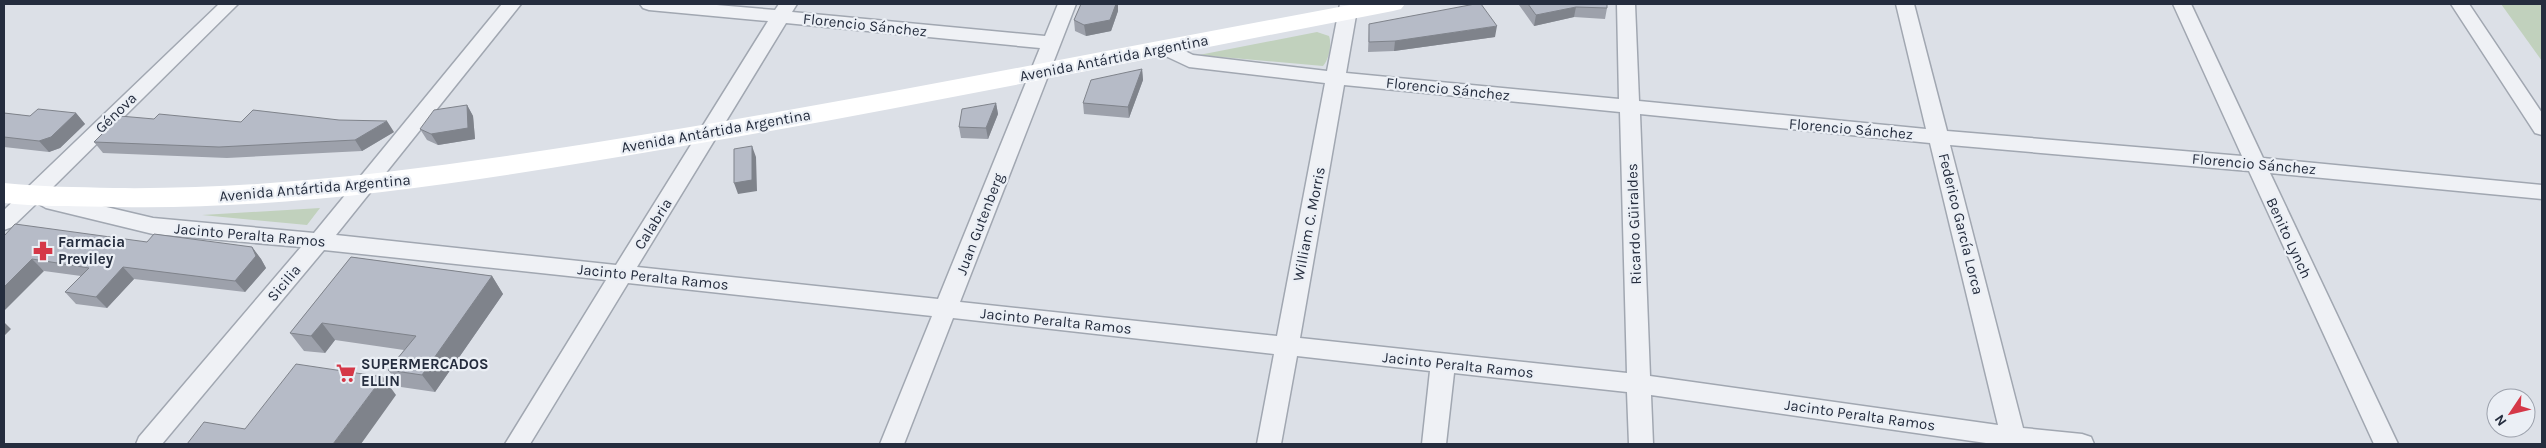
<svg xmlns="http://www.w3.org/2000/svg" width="2546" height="448" font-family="Karla,sans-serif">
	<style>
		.green { fill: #c1d1bd }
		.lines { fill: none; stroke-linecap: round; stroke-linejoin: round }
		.street-casing { stroke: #a1a7b1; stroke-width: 3 }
		.street { fill: #eff1f5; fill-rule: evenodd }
		.secondary { fill: #fff; fill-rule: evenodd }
		.wall { fill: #9da1ab }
		.shaded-wall { fill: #7f838b }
		.building { fill: #b6bbc7; stroke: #7f838b }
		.labels { text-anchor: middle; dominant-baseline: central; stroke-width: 4.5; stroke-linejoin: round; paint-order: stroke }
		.street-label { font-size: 15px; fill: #252d3e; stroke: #ebeff5 }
		.poi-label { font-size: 15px; font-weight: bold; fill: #252d3e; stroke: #ebeff5; text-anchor: start }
	</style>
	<rect width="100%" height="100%" fill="#dce0e7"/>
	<path class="green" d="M2501 4H2542V61Z
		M1317 32 1329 36C1332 44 1329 60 1323 66L1199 55Z
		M320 208 307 225 202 215Z"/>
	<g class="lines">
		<defs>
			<path id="street" d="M219 4H238L47 193 153 218 314 233 502 4H521L336 235 616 265 768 21 649 10 643 8 640 4H705L775 10 779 4H797L792 12 1045 36 1058 4H1076L960 302 1277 336 1325 83 1189 67 1157 52 1155 48 1157 44H1171L1193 55 1327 71 1340 4H1358L1346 73 1619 99 1617 4H1635L1639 101 1926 129 1896 4H1914L1947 131 2242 156 2173 4H2191L2263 158 2542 185V199L2270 173 2398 444H2374L2249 171 1950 145 2023 428 2082 434 2091 437 2094 444H1993L1651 395 1653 444H1629L1627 392 1454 373 1446 444H1422L1430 371 1297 356 1281 444H1257L1274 354 953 318 904 444H880L932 316 628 283 530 444H505L606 280 324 250 162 444H136L139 437 301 247 153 234 46 208 37 203 12 227 4 230V210ZM786 23 1040 48 938 299 637 267ZM1344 85 1620 112 1627 373 1300 338ZM1640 114 1930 143 1998 425 1650 376Z
				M2451 4H2469L2542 113V135L2535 133Z"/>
		</defs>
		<use href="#street" class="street-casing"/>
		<use href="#street" class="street"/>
		<path class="secondary" d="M1355 4H1405L1401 9 1393 11C1127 62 862 118 594 161 436 187 277 210 117 207 79 206 41 207 4 203V183C40 187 77 187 114 188 275 190 433 168 592 143 847 103 1101 51 1355 4Z"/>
	</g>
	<path class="wall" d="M1081 4H1118V11L1111 31 1086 36 1075 31 1074 20Z
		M1520 4H1607V8L1605 19 1574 17 1534 26 1519 5Z
		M1369 24 1495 37 1394 51 1368 52Z
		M1142 69 1143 80 1129 118 1084 114 1083 103Z
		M996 103 998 114 988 139 961 138 959 127Z
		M467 105 473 116 475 139 438 145 427 140 420 129Z
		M4 113 30 116 76 113 85 124 60 148 49 152 4 147Z
		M154 119 241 122 394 132 362 151 227 158 103 153 94 142Z
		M4 236 252 247 261 259 266 268 245 292 134 279 107 308 76 304 65 292 81 276 44 271Z
		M351 257 492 276 503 294 435 392 401 387 388 370 404 350 335 340 325 353 304 351 290 333Z"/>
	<path class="shaded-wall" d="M1116 4H1118V11L1111 31 1086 36 1084 25Z
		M1576 7 1574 17 1534 26 1536 15Z
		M1497 26 1495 37 1394 51 1395 41Z
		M1142 69 1143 80 1129 118 1128 107Z
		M996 103 998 114 988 139 986 128Z
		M467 105 473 116 475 139 438 145 431 134Z
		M76 113 85 124 60 148 49 152 39 141Z
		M387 121 394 132 362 151 355 140Z
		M752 146 756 157 757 191 738 194 734 183Z
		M252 247 261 259 266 268 245 292 235 281Z
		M32 259 44 271 4 311V287Z
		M123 267 134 279 107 308 96 297Z
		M492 276 503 294 435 392 422 375Z
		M4 322 11 329 4 336Z
		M322 323 335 340 325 353 311 336Z
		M383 377 396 395 361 444H333Z"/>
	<path class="building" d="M1081 4H1116L1110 20 1084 25 1074 20Z
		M1475 4H1481L1497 26 1395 41 1369 42V24Z
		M1528 4H1607V8L1576 7 1536 15Z
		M1142 69 1128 107 1083 103 1091 80Z
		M996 103 986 128 959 127 962 109Z
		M467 105 468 128 431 134 420 129 434 110Z
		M38 109 76 113 51 137 39 141 4 137V113L30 116Z
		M253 110 339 120 387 121 355 140 219 147 94 142 120 116 154 119 159 114 241 122Z
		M752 146V180L734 183V149Z
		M15 224 147 242 154 234 252 247 256 256 235 281 123 267 96 297 65 292 89 268 32 259 4 287V236Z
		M351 257 492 276 422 375 388 370 416 336 322 323 311 336 290 333Z
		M296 364 383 377 333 444H187L204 422 245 429Z"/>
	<defs>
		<symbol id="pharmacy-bare" viewBox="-9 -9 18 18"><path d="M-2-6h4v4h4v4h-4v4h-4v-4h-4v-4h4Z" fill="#d53848" stroke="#ebeff5" stroke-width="2.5" paint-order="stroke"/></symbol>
		<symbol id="supermarket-bare" viewBox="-9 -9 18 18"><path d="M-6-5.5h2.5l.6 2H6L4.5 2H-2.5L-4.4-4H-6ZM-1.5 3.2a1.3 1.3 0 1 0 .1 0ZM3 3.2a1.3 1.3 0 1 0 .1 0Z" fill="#d53848" stroke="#ebeff5" stroke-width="2.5" paint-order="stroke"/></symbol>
	</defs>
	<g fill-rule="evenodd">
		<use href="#pharmacy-bare" x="29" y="237" width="28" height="28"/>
		<use href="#supermarket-bare" x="332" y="359" width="28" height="28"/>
	</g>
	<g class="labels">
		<g class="street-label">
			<text transform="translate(865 25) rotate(6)">Florencio Sánchez</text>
			<text transform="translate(1114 58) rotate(-11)">Avenida Antártida Argentina</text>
			<text transform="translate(1448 89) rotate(6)">Florencio Sánchez</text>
			<text transform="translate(116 113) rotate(-44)">Génova</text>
			<text transform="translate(1851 129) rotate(5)">Florencio Sánchez</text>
			<text transform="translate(716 131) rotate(-10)">Avenida Antártida Argentina</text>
			<text transform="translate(2254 164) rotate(5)">Florencio Sánchez</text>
			<text transform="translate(315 188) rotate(-5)">Avenida Antártida Argentina</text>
			<text transform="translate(653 224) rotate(-58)">Calabria</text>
			<text transform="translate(980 224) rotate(-69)">Juan Gutenberg</text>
			<text transform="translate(1309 224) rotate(-79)">William C. Morris</text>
			<text transform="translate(1634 224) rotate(-92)">Ricardo Güiraldes</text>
			<text transform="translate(1961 224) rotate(76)">Federico García Lorca</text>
			<text transform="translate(250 235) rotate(5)">Jacinto Peralta Ramos</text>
			<text transform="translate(2289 238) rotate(65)">Benito Lynch</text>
			<text transform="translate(653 277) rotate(6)">Jacinto Peralta Ramos</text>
			<text transform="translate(284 283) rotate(-50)">Sicilia</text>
			<text transform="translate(1056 321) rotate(6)">Jacinto Peralta Ramos</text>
			<text transform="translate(1458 365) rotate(6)">Jacinto Peralta Ramos</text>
			<text transform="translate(1860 415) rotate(8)">Jacinto Peralta Ramos</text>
		</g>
		<g class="poi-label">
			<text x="58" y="242">Farmacia<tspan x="58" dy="17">Previley</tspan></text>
			<text x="361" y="364">SUPERMERCADOS<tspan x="361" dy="17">ELLIN</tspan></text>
		</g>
	</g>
	<rect width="2546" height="448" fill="none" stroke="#252d3e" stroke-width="10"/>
	<g transform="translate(2511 413) rotate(235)"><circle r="24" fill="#ebeff5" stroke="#9ca1ac"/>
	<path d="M0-4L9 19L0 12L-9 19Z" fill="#d53848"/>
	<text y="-8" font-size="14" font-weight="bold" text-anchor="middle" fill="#252d3e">N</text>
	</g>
</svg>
